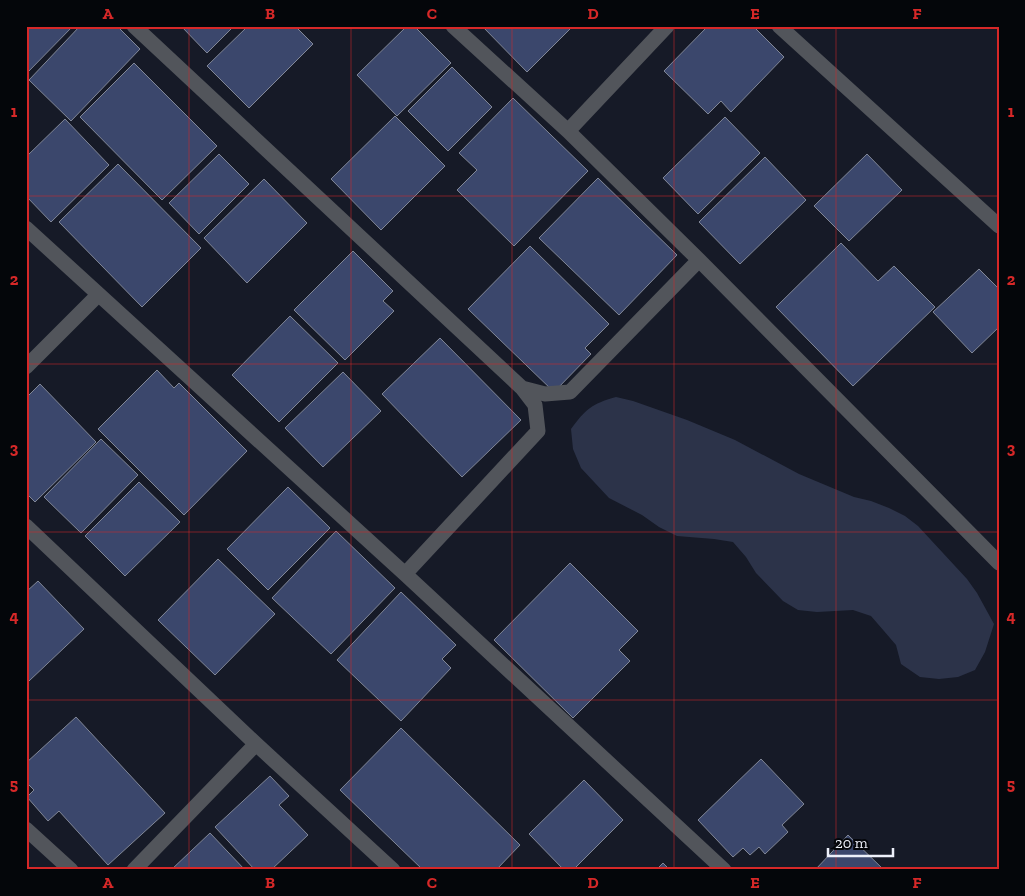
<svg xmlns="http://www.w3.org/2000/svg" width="1025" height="896" font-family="'Zilla Slab',serif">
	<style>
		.green { fill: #2c3349 }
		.building { fill: #3b476c; stroke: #818797 }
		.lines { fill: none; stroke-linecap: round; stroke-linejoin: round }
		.street { stroke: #52555b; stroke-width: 15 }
		.grid { fill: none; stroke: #d62828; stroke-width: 1; stroke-opacity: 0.55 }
		.neatline { fill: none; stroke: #d62828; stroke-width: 2 }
		.grid-label { font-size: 16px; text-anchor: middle; font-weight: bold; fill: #d62828 }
	</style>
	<rect width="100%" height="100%" fill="#161a27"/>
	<path class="green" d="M616 397 633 401 687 420 735 440 799 474 854 497 871 501 889 508 905 516 918 526 967 579 977 593 994 624 985 652 975 670 958 677 939 679 920 677 901 664 896 645 884 631 871 616 853 610 817 612 798 610 783 601 756 573 746 557 733 542 714 539 677 536 659 527 642 515 609 498 581 468 573 449 571 429C586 409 591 404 616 397Z"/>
	<path class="building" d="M26 26H73L26 74Z
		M80 26H117L140 49 71 121 29 80Z
		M181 26H234L207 53Z
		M248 26H295L313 44 249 108 207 66Z
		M407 26H414L451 63 397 116 357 75Z
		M482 26H573L527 72Z
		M708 26H753L784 57 731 112 721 101 708 114 664 71Z
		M134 63 217 146 162 200 80 117Z
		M452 67 492 107 448 151 408 111Z
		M513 98 588 171 514 246 457 190 477 170 459 153Z
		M395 116 445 166 381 230 331 179Z
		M725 117 760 153 698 214 663 178Z
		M65 119 109 165 51 222 26 196V157Z
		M219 154 249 184 199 234 169 203Z
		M867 154 902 190 849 241 814 206Z
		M765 157 806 200 740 264 699 222Z
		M118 164 201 248 142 307 59 222Z
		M598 178 677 255 619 315 539 238Z
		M264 179 307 223 247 283 204 238Z
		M841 243 878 281 894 266 935 307 853 386 776 307Z
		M530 246 609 324 585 348 591 354 554 392 468 309Z
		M353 251 393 291 383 301 394 311 345 360 294 310Z
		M979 269 999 289V327L972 353 933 312Z
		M290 316 338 363 279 422 232 375Z
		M440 338 521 420 462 477 382 394Z
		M157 370 174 388 179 383 247 451 184 515 98 429Z
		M343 372 381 411 323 467 285 428Z
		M40 384 96 442 35 502 26 493V398Z
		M101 439 138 475 81 533 44 497Z
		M139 482 180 522 125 576 85 536Z
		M288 487 330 528 268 590 227 549Z
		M336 531 395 588 331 654 272 598Z
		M218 559 275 614 215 675 158 620Z
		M570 563 638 631 619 650 630 661 573 718 494 640Z
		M38 581 84 629 29 681 26 677V592Z
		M401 592 456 645 442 659 451 668 401 721 337 660Z
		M76 717 165 813 108 865 59 811 48 821 27 797 34 790 26 782V763Z
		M401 728 520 845 496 870H423L340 790Z
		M761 759 804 804 782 825 788 832 765 854 759 847 750 855 743 848 733 857 698 820Z
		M270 776 289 796 279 805 308 835 271 870H255L215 827Z
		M584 780 623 820 573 870H564L529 834Z
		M210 833 245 870H171Z
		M848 835 884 870H815Z
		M663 863 670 870H656Z"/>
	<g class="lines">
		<path class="street" d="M134 26 522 388 535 405 538 431 405 574
			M453 26 568 131 699 260 999 563
			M779 26 999 226
			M568 131 667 26
			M26 228 405 574 724 870
			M26 367 98 295
			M522 388 545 394 570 392 699 260
			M26 526 256 744 393 870
			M26 829 71 870
			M134 870 256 744"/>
	</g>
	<path class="grid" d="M189 26V870M351 26V870M512 26V870M674 26V870M836 26V870M26 196H999M26 364H999M26 532H999M26 700H999"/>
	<rect width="1025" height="896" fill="none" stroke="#04060a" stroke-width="55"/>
	<path d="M828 848v8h65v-8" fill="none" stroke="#edf0fa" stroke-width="2.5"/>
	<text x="835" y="848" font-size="15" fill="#edf0fa" stroke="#04060a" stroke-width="4" paint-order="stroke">20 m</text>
	<rect x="28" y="28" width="970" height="840" class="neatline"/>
	<g class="grid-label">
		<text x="108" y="19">A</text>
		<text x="270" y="19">B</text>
		<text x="432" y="19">C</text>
		<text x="593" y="19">D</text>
		<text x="755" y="19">E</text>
		<text x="917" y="19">F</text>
		<text x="14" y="117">1</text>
		<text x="1011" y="117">1</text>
		<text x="14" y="285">2</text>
		<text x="1011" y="285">2</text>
		<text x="14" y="454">3</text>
		<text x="1011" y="454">3</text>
		<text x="14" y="622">4</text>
		<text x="1011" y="622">4</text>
		<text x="14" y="790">5</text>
		<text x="1011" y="790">5</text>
		<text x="108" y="888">A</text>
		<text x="270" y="888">B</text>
		<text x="432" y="888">C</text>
		<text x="593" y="888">D</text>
		<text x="755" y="888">E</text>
		<text x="917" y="888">F</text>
	</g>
</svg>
